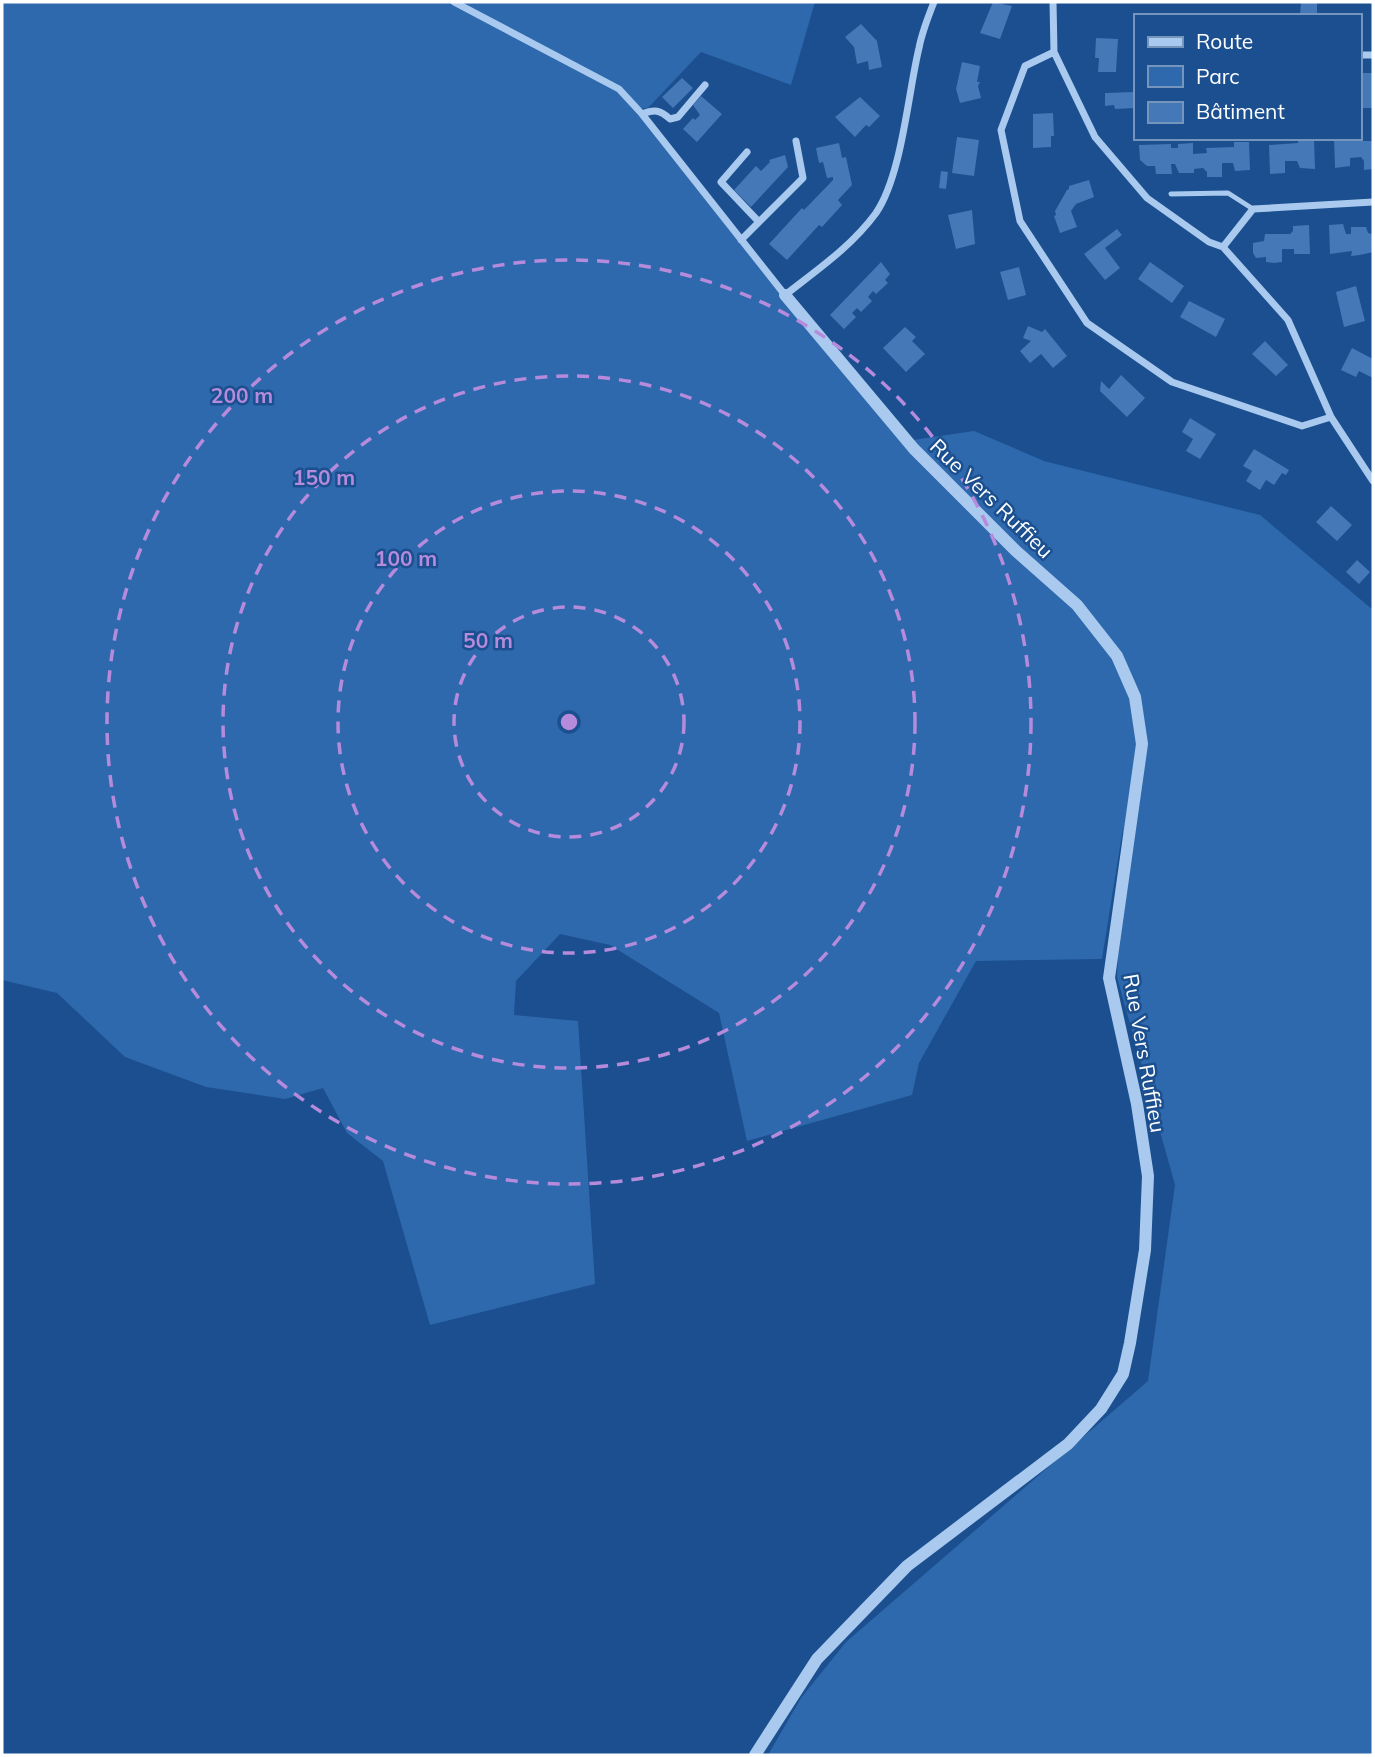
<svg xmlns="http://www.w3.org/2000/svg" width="1375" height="1757" font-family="Mulish,sans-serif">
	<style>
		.green { fill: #2e69ad }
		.building { fill: #4478b7 }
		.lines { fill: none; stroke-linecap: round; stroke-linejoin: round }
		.service { stroke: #a9c9ee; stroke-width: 5 }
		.minor { stroke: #a9c9ee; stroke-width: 7 }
		.tertiary { stroke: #a9c9ee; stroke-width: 12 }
		.ring { fill: none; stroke: #b68bdc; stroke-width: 3.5; stroke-dasharray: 12 9 }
		.labels { text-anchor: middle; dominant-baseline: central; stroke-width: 5; stroke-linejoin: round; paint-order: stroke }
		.street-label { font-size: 21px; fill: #fff; stroke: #1b4f8f }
		.centre { fill: #b68bdc; stroke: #1b4f8f; stroke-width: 3.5 }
		.ring-label { font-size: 21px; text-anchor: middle; font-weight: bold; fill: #b68bdc; stroke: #1b4f8f; stroke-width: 5; stroke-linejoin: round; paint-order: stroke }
	</style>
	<rect width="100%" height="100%" fill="#1b4f8f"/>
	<path class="green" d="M2 2H815L791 85 701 52 648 108 637 109 906 441 974 431 1044 461 1260 515 1373 610V1755H768L801 1698 846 1642 1148 1381 1175 1185 1117 977 1123 828 1102 959 976 961 919 1063 912 1095 747 1141 719 1013 610 945 560 934 516 981 514 1015 578 1021 595 1284 430 1325 383 1161 347 1133 323 1088 285 1099 206 1087 125 1057 57 993 2 980Z"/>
	<path class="building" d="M993 2 1012 6 1000 39 980 33Z
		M1301 2H1317V16H1300Z
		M861 24 877 41 882 67 869 70 868 61 857 64 854 47 845 37Z
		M1096 38 1118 39 1116 72H1098L1099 58H1095Z
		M962 62 980 66 977 82H980L978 86 981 98 960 103 956 89Z
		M1359 73H1373V108H1359Z
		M682 78 693 88 673 108 662 97Z
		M1135 92V108L1115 109 1114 105 1105 106V93Z
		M701 96 722 114 697 142 683 129 693 118 695 120 700 115 693 105Z
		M860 97 880 116 869 127 866 125 855 137 835 117Z
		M1053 113 1054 136H1051V147L1033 148V114Z
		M957 137 979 140 974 176 952 173Z
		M1334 138H1349V141H1373V169L1364 170V161L1361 157 1350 158V166L1335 168Z
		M1314 139 1315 169 1300 168 1297 161H1285V173L1270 174 1269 145 1298 143V140Z
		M1234 142H1249L1250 170 1235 171 1233 163H1222V177H1207V172L1203 168 1194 169V173H1179L1175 164H1171L1172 174H1156L1155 166H1147L1140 160 1139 145 1171 144V148H1178V144L1193 143V154L1207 153 1206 148 1234 147Z
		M839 143 842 158 846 157 852 185 838 200 842 205 822 227 819 225 787 260 769 244 802 208 804 210 833 180V177L827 178 823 162 819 163 816 148Z
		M785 155 788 167 751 207 734 190 756 166 761 171 770 162 769 160Z
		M941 171 948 172 946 189 939 188Z
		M1089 180 1094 197 1076 204 1071 211 1077 227 1060 233 1054 216 1056 215 1055 211 1067 190 1069 189V186Z
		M972 210 975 244 956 249 948 215Z
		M1343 224 1346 234H1351V227H1366L1368 233 1373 234V252L1360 255 1351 256 1352 251 1330 254 1329 225Z
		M1309 225 1310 254H1294V249H1282V262L1274 263 1266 262V257L1256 258 1253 253V243L1264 241 1265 234H1290L1293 231V226Z
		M1117 229 1122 235 1105 248 1120 268 1105 280 1084 254Z
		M881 262 890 274 885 280 888 283 876 294 873 291 868 297 872 301 861 312 857 308 852 313 856 317 844 329 830 315Z
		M1150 262 1184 286 1172 303 1138 279Z
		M1019 267 1026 295 1008 300 1000 272Z
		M1356 286 1365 321 1344 327 1336 292Z
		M1189 301 1225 319 1216 337 1180 317Z
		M1028 326 1042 332 1045 329 1067 356 1053 368 1041 354 1030 363 1020 351 1031 341 1023 338Z
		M905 327 916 337 912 341 925 354 906 372 883 348Z
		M1265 341 1288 365 1276 376 1252 354Z
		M1352 348 1373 359V378L1359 371 1356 377 1341 370Z
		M1121 375 1145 398 1127 417 1100 391 1101 381 1109 389Z
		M1190 418 1216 434 1200 459 1186 451 1193 439 1182 432Z
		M1254 449 1289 470 1286 475 1282 473 1274 485 1266 480 1260 490 1246 481 1252 471 1243 466Z
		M1331 506 1352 525 1337 541 1316 522Z
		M1357 560 1370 572 1359 584 1346 572Z"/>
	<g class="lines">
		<path class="service" d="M1171 194 1228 193 1253 209"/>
		<path class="minor" d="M454 2 619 89 642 114 785 295C817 270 852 246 876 213 902 175 908 93 919 48 922 32 928 17 934 2
			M1053 2 1054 52 1095 137 1147 198 1209 242 1223 247 1288 320 1331 417 1373 481
			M1054 52 1025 66 1001 130 1020 221 1087 323 1172 382 1302 426 1331 417
			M1359 55H1373
			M642 114C655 109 660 110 670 119L678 117 705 85
			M747 152 721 182 759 222
			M741 240 803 178 796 141
			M1223 247 1253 209 1373 202"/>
		<path class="tertiary" d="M755 1755 817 1659 907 1566 1068 1444 1101 1409 1123 1374 1130 1343 1145 1250 1148 1176 1137 1104 1109 978 1142 744 1135 697 1117 656 1077 605 1016 551 914 449 785 295"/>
	</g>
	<g class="ring">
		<circle cx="569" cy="722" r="115"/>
		<circle cx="569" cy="722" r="231"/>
		<circle cx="569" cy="722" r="346"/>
		<circle cx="569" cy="722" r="462"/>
	</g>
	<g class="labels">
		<g class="street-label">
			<text transform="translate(992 498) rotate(44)">Rue Vers Ruffieu</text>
			<text transform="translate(1145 1053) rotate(80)">Rue Vers Ruffieu</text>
		</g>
	</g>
	<circle cx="569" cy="722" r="10" class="centre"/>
	<g class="ring-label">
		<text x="242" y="403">200 m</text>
		<text x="324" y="485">150 m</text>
		<text x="406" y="566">100 m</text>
		<text x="488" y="648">50 m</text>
	</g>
	<rect width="1375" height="1757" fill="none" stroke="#ffffff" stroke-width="7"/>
	<rect x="1134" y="14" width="228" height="126" fill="#1b4f8f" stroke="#7695bc" stroke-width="2"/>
	<rect x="1148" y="37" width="35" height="10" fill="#a9c9ee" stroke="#7695bc" stroke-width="2"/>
	<text x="1196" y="49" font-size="21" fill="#ffffff">Route</text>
	<rect x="1148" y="66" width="35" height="21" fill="#2e69ad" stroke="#7695bc" stroke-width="2"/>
	<text x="1196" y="84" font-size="21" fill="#ffffff">Parc</text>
	<rect x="1148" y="102" width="35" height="21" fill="#4478b7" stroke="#7695bc" stroke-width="2"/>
	<text x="1196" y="119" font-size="21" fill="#ffffff">Bâtiment</text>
</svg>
